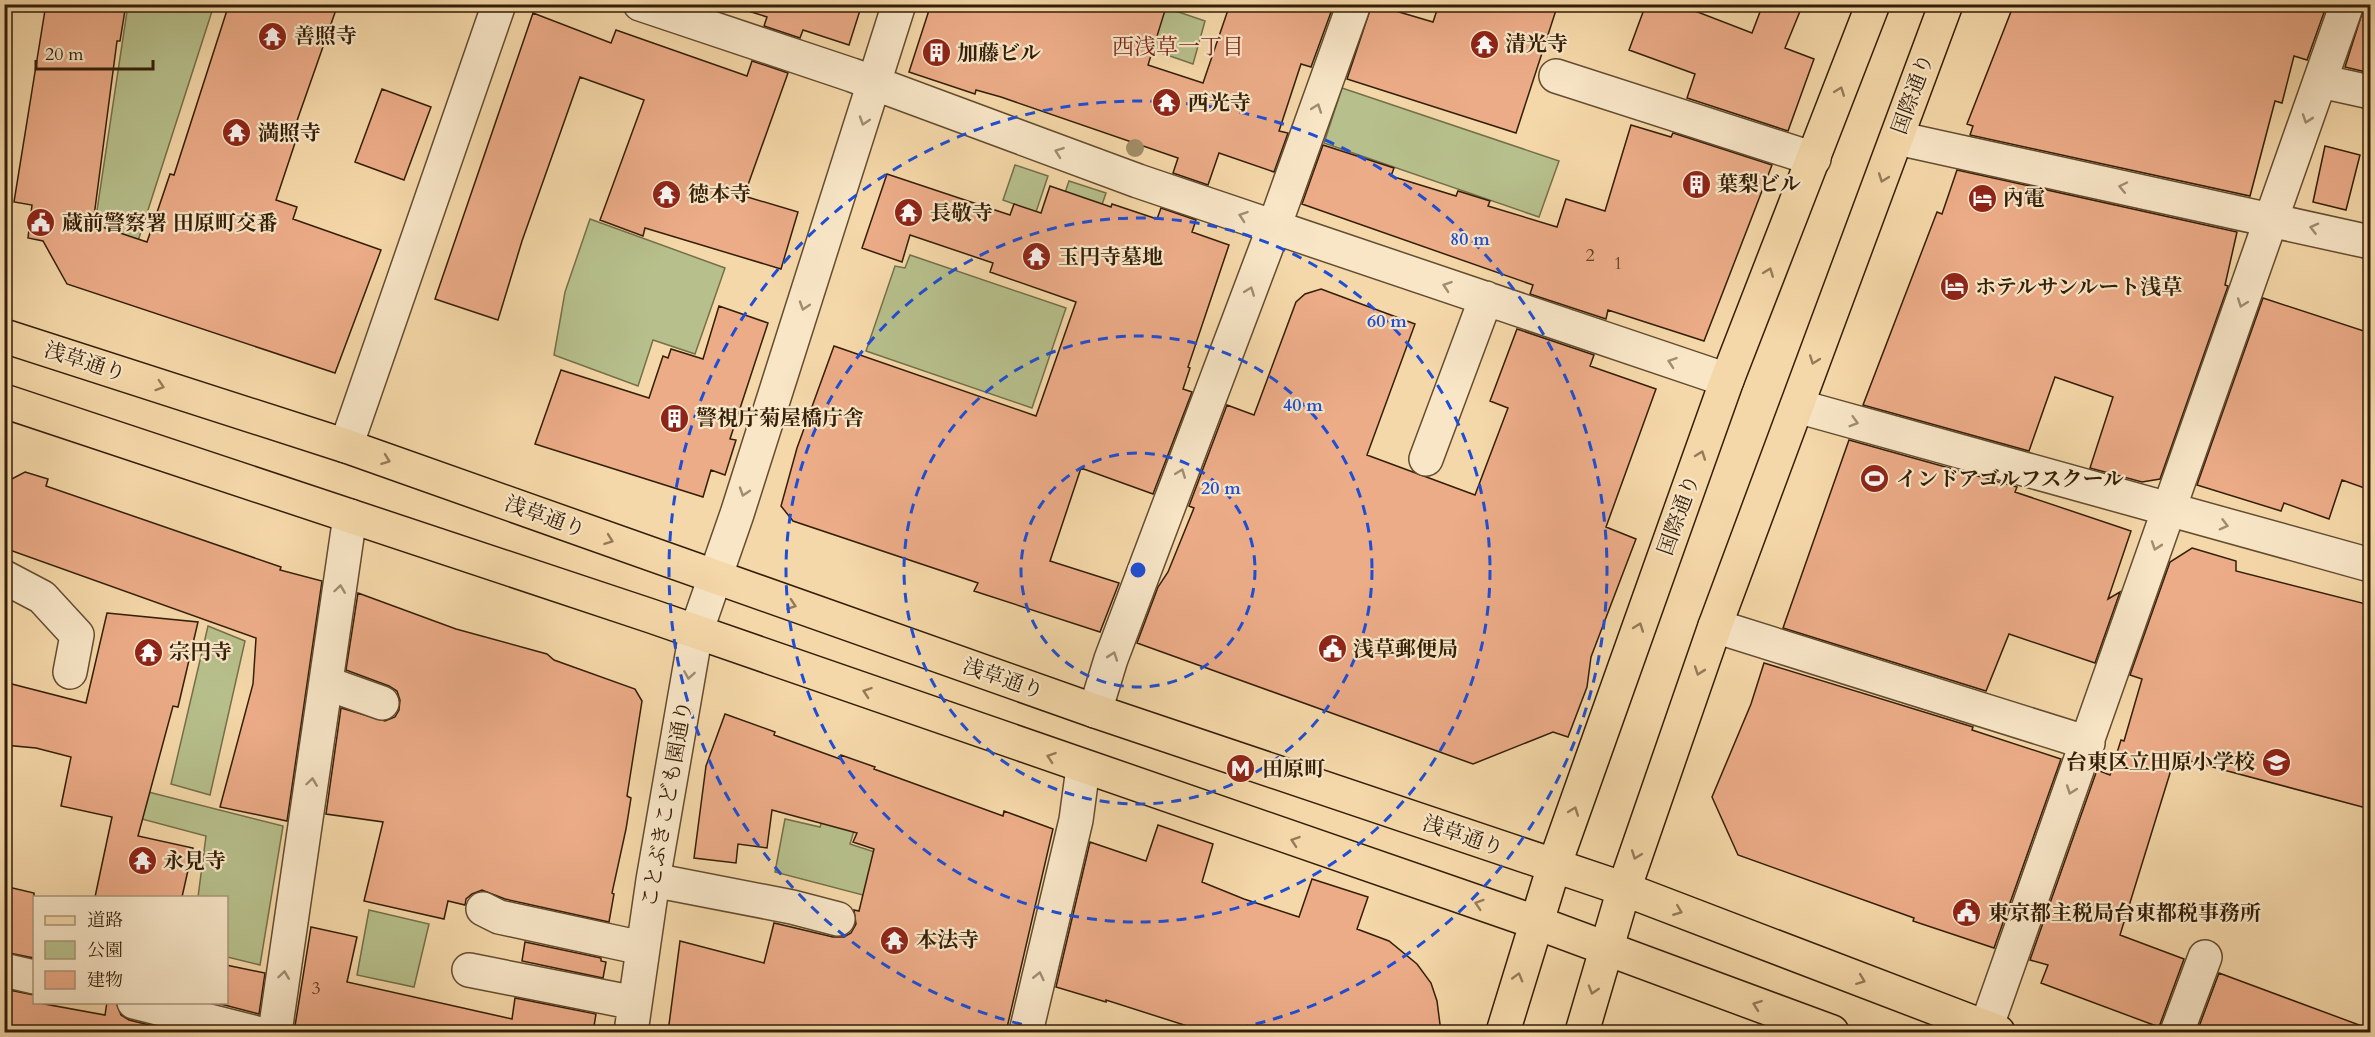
<svg xmlns="http://www.w3.org/2000/svg" width="2375" height="1037" font-family="Cardo,'Noto Serif JP',serif">
	<style>
		.green { fill: #b7c08c; stroke: #756f4a; stroke-width: 1.5 }
		.building { fill: #ecac88; stroke: #331e07; stroke-width: 1.5 }
		.lines { fill: none; stroke-linecap: round; stroke-linejoin: round }
		.minor-casing { stroke: #644c30; stroke-width: 36 }
		.major-casing { stroke: #331e07; stroke-width: 36 }
		.minor { stroke: #f8e6c7; stroke-width: 33 }
		.major { stroke: #f5d8a9; stroke-width: 33 }
		.tree { fill: #a08d66 }
		.oneway { stroke: #947b58 }
		.oneway2 { stroke: #9f8c71 }
		.ring { fill: none; stroke: #1d4ed8; stroke-width: 3; stroke-dasharray: 10 8 }
		.labels { text-anchor: middle; dominant-baseline: central; stroke-width: 4.5; stroke-linejoin: round; paint-order: stroke }
		.number-label { font-size: 18px; fill: #614227 }
		.poi-label { font-size: 21px; font-weight: bold; fill: #331e07; stroke: #f8e6c7; text-anchor: start }
		.street-label { font-size: 21px; fill: #331e07; stroke: #f8e6c7 }
		.neighbourhood-label { font-size: 22px; fill: #7a1f14; stroke: #f8e6c7 }
		.centre { fill: #1d4ed8; stroke: #f8e6c7; stroke-width: 3 }
		.ring-label { font-size: 18px; text-anchor: middle; font-weight: bold; fill: #1d4ed8; stroke: #f8e6c7; stroke-width: 4.5; stroke-linejoin: round; paint-order: stroke }
	</style>
	<rect width="100%" height="100%" fill="#f5d8a9"/>
	<filter id="stains"><feTurbulence type="fractalNoise" baseFrequency=".00333" numOctaves="4"/><feColorMatrix values="0 0 0 0 .2 0 0 0 0 .09 0 0 0 0 .02 0 0 0 .5 -.17"/></filter>
	<radialGradient id="worn" r=".72"><stop offset=".6" stop-color="#630" stop-opacity="0"/><stop offset="1" stop-color="#630" stop-opacity=".3"/></radialGradient>
	<path class="green" d="M128 5H214L138 241 99 229 96 217Z
		M1158 5 1205 21 1193 64 1121 39Z
		M1342 88 1559 161 1539 217 1324 143Z
		M1015 165 1048 176 1036 212 1003 200Z
		M1069 181 1106 193 1094 228 1057 216Z
		M590 219 725 268 695 354 653 340 638 386 554 355 565 292Z
		M910 255 1066 308 1032 408 866 351 895 266 905 268Z
		M208 626 245 641 210 795 171 784Z
		M101 780 283 826 260 965 227 957 226 898 198 897 206 836 93 806Z
		M829 798 861 808 850 844 970 883 939 915 775 872 785 819 820 827Z
		M369 910 429 924 414 987 357 975Z"/>
	<path class="building" d="M46 4H126L120 41H117L93 224 147 242 170 174 174 175 229 4H338L292 135 297 137 276 200 297 207 293 219 381 250 335 373 67 284 43 241 28 238 32 205 14 202Z
		M746 4H862L849 45 803 30 800 38 764 26 767 17 745 10Z
		M931 4H1167L1148 65 1203 83 1230 4H1334L1311 67 1301 64 1279 131 1288 133 1274 172 1219 153 1208 185 1173 173 1178 158 1001 97 976 90 975 94 909 72Z
		M1372 4 1433 22 1439 4H1558L1516 133 1347 79Z
		M1646 4H1677L1752 33 1763 4H1803L1785 48 1814 59 1788 131 1687 98 1695 74 1629 50Z
		M2014 4H2327L2307 60 2294 56 2282 103 2275 101 2250 196 1970 135 1973 126 1967 124Z
		M2365 4H2370V73L2345 67Z
		M533 13 611 43 616 30 747 76 752 61 788 73 744 196 798 212 781 269 645 228 643 236 600 220 644 100 580 77 522 241 498 320 435 299Z
		M382 89 431 107 404 180 355 162Z
		M1631 125 1671 137 1673 133 1772 165 1704 341 1608 310 1606 319 1530 294 1533 285 1302 204 1323 145 1394 168 1391 176 1456 196 1458 191 1490 201 1488 206 1557 227 1566 199 1605 211Z
		M2325 146 2360 155 2346 210 2313 202Z
		M1957 170 2237 232 2225 285 2228 286 2160 479 2142 482 2090 468 2113 397 2055 377 2029 451 1863 405 1937 212 1942 214Z
		M887 174 1010 215 1014 204 1041 213 1050 186 1111 207 1112 204 1157 219 1161 208 1196 220 1192 232 1229 245 1188 367 1190 368 1183 389 1192 392 1153 494 1081 468 1050 561 1119 583 1100 632 974 591 978 583 793 521 781 506 797 448 834 346 1036 416 1076 302 990 272 993 263 910 235 902 262 862 248Z
		M1321 289 1415 324 1367 455 1475 495 1508 408 1490 401 1517 329 1594 355 1590 366 1656 389 1606 527 1636 539 1591 657 1587 687 1568 737 1553 732 1473 764 1137 643 1158 587 1168 572 1194 508 1189 506 1227 405 1254 415 1296 302 1305 294Z
		M2263 298 2370 333V490L2342 480 2329 519 2284 503 2281 511 2197 485Z
		M719 306 768 323 730 439 736 440 725 475 711 470 703 497 535 444 561 370 649 398 663 356 668 358 671 349 703 359Z
		M1849 440 2017 487 2015 492 2131 531 2108 599 2120 592 2095 663 2009 634 1986 691 1783 628Z
		M25 472 48 479 46 486 281 567 280 570 322 581 287 821 220 807 253 684 256 638 4 548V483Z
		M2192 548 2236 561V571L2370 605V809L2175 757 2120 935 2184 959 2159 1027 2041 983 2048 965 2030 960 2097 770 2110 775 2121 740 2124 741 2142 679 2130 675 2170 562Z
		M358 593 456 629 547 654 554 660 635 689 642 701 627 796 631 798 626 829 612 893 614 894 609 922 505 899 482 890 472 894 466 899 465 905 448 901 444 919 364 901 383 822 326 814 341 708 385 721 395 717 399 710 400 700 397 691 389 686 346 670Z
		M107 613 198 622 178 707 173 706 138 836 193 848 182 897H95L112 817 61 806 71 757 36 748 4 745V682L86 703Z
		M1764 663 1973 727 1972 730 2061 759 1994 948 1913 921 1914 918 1738 855 1712 797 1751 704Z
		M725 714 775 732 774 735 840 759 841 755 875 767 874 769 1003 816 1004 811 1053 829 1006 1032H668L680 941 764 963 774 923 833 937H844L851 933 856 924 854 910 859 911 874 849 853 842 857 833 772 810 767 848 738 844 736 863 694 858 706 766Z
		M1158 825 1213 844 1202 882 1244 899 1299 917 1312 879 1368 897 1357 929 1389 941 1417 964 1431 983 1437 1001 1441 1032H1206L1106 1000V1002L1056 987 1090 842 1146 861Z
		M4 886 34 893V958L4 952Z
		M311 927 357 937 347 982 512 1019 515 998 596 1014 593 1032H325L295 1026Z
		M525 942 601 958V961L606 962 603 978 522 961Z
		M226 965 265 973 259 1014 213 1002H226Z
		M2219 973 2370 1029V1032H2197Z
		M4 989 34 995V1002L105 1015 107 1002H116L121 1015 129 1020 178 1032H4Z"/>
	<g class="lines">
		<defs>
			<path id="minor" d="M640 4 852 75 1138 181 1727 380
				M1556 76 1814 159
				M2320 81 2370 92
				M1897 138 2370 242
				M1797 406 2370 565
				M346 446 499 4
				M1426 459 1486 298
				M4 577 42 597 77 635 70 672
				M1715 626 2088 743
				M326 683 382 703
				M1095 711 1111 659 1274 227 1354 4
				M653 880 792 907 838 919
				M483 909 499 917 642 948
				M4 970 34 977
				M469 970 635 1003
				M134 1002 253 1032
				M1986 1028 2347 4
				M275 1032 350 516
				M631 1032 653 880 696 632 737 514 899 4
				M1026 1032 1076 820 1083 768
				M2177 1032 2205 957"/>
			<path id="major" d="M4 336 346 446 1095 711 1624 889 1998 1032
				M4 401 651 616 1535 922 1832 1032
				M1503 1032 1554 866 1727 380 1873 4
				M1582 1032 1624 889 1715 626 1946 4"/>
		</defs>
		<use href="#minor" class="minor-casing"/>
		<use href="#major" class="major-casing"/>
		<use href="#minor" class="minor"/>
		<use href="#major" class="major"/>
	</g>
	<circle class="tree" cx="1135" cy="148" r="9"/>
	<defs><path id="oneway-chevron" d="M-2-3.5L2.5 0L-2 3.5" fill="none" stroke-width="1.6" stroke-linecap="round" stroke-linejoin="round" transform="scale(1.5)"/></defs>
	<g class="oneway">
		<use href="#oneway-chevron" transform="translate(1840 91) rotate(-69)"/>
		<use href="#oneway-chevron" transform="translate(1883 178) rotate(110)"/>
		<use href="#oneway-chevron" transform="translate(1769 272) rotate(-69)"/>
		<use href="#oneway-chevron" transform="translate(1814 360) rotate(110)"/>
		<use href="#oneway-chevron" transform="translate(160 386) rotate(18)"/>
		<use href="#oneway-chevron" transform="translate(1701 455) rotate(-70)"/>
		<use href="#oneway-chevron" transform="translate(386 460) rotate(20)"/>
		<use href="#oneway-chevron" transform="translate(609 540) rotate(20)"/>
		<use href="#oneway-chevron" transform="translate(792 605) rotate(19)"/>
		<use href="#oneway-chevron" transform="translate(1639 627) rotate(-70)"/>
		<use href="#oneway-chevron" transform="translate(1699 671) rotate(109)"/>
		<use href="#oneway-chevron" transform="translate(867 692) rotate(-161)"/>
		<use href="#oneway-chevron" transform="translate(1051 757) rotate(-161)"/>
		<use href="#oneway-chevron" transform="translate(1574 811) rotate(-70)"/>
		<use href="#oneway-chevron" transform="translate(1295 841) rotate(-161)"/>
		<use href="#oneway-chevron" transform="translate(1636 855) rotate(110)"/>
		<use href="#oneway-chevron" transform="translate(1479 904) rotate(-162)"/>
		<use href="#oneway-chevron" transform="translate(1678 911) rotate(22)"/>
		<use href="#oneway-chevron" transform="translate(1518 977) rotate(-74)"/>
		<use href="#oneway-chevron" transform="translate(1861 980) rotate(21)"/>
		<use href="#oneway-chevron" transform="translate(1593 990) rotate(107)"/>
		<use href="#oneway-chevron" transform="translate(1757 1005) rotate(-160)"/>
	</g>
	<g class="oneway2">
		<use href="#oneway-chevron" transform="translate(1317 108) rotate(-70)"/>
		<use href="#oneway-chevron" transform="translate(2307 119) rotate(109)"/>
		<use href="#oneway-chevron" transform="translate(864 121) rotate(108)"/>
		<use href="#oneway-chevron" transform="translate(1059 152) rotate(-160)"/>
		<use href="#oneway-chevron" transform="translate(2123 187) rotate(-168)"/>
		<use href="#oneway-chevron" transform="translate(1243 216) rotate(-161)"/>
		<use href="#oneway-chevron" transform="translate(2314 228) rotate(-166)"/>
		<use href="#oneway-chevron" transform="translate(1447 286) rotate(-161)"/>
		<use href="#oneway-chevron" transform="translate(1250 291) rotate(-69)"/>
		<use href="#oneway-chevron" transform="translate(2242 303) rotate(110)"/>
		<use href="#oneway-chevron" transform="translate(804 306) rotate(108)"/>
		<use href="#oneway-chevron" transform="translate(1672 362) rotate(-161)"/>
		<use href="#oneway-chevron" transform="translate(1854 422) rotate(16)"/>
		<use href="#oneway-chevron" transform="translate(1181 473) rotate(-69)"/>
		<use href="#oneway-chevron" transform="translate(744 492) rotate(108)"/>
		<use href="#oneway-chevron" transform="translate(2224 525) rotate(15)"/>
		<use href="#oneway-chevron" transform="translate(2156 546) rotate(109)"/>
		<use href="#oneway-chevron" transform="translate(340 589) rotate(-82)"/>
		<use href="#oneway-chevron" transform="translate(1113 656) rotate(-71)"/>
		<use href="#oneway-chevron" transform="translate(689 675) rotate(99)"/>
		<use href="#oneway-chevron" transform="translate(312 782) rotate(-82)"/>
		<use href="#oneway-chevron" transform="translate(2071 790) rotate(110)"/>
		<use href="#oneway-chevron" transform="translate(284 975) rotate(-82)"/>
		<use href="#oneway-chevron" transform="translate(1039 976) rotate(-77)"/>
	</g>
	<g class="ring">
		<circle cx="1138" cy="570" r="117"/>
		<circle cx="1138" cy="570" r="234"/>
		<circle cx="1138" cy="570" r="352"/>
		<path d="M1057 1032A469 469 0 1 1 1219 1032"/>
	</g>
	<defs>
		<symbol id="temple-disc" viewBox="-11 -11 22 22"><circle r="9.5" fill="#8f2418" stroke="#f8e6c7"/><path d="M0-6L5-2H3V0L6.5 2.5H4V6H1.5V3h-3V6H-4V2.5H-6.5L-3 0V-2H-5Z" fill="#fff"/></symbol>
		<symbol id="building-disc" viewBox="-11 -11 22 22"><circle r="9.5" fill="#8f2418" stroke="#f8e6c7"/><path d="M-4-6H4V6H1V3H-1V6H-4ZM-2.5-4.3h1.7v1.8h-1.7ZM.8-4.3h1.7v1.8H.8ZM-2.5-1h1.7V.8h-1.7ZM.8-1h1.7V.8H.8Z" fill="#fff"/></symbol>
		<symbol id="hotel-disc" viewBox="-11 -11 22 22"><circle r="9.5" fill="#8f2418" stroke="#f8e6c7"/><path d="M-6-4.5h1.5V1H6V5H4.5V3h-9V5H-6ZM-4 0a1.8 1.8 0 1 1 3.6 0ZM.5 0V-2.5h3Q6-2.5 6 0Z" fill="#fff"/></symbol>
		<symbol id="civic-disc" viewBox="-11 -11 22 22"><circle r="9.5" fill="#8f2418" stroke="#f8e6c7"/><path d="M-.6-6.5H3V-4.5H.6V-3L4-1V1h2V6H-6V1h2V-1L-.6-3ZM-1.2 2.5V6h2.4V2.5Z" fill="#fff"/></symbol>
		<symbol id="stadium-disc" viewBox="-11 -11 22 22"><circle r="9.5" fill="#8f2418" stroke="#f8e6c7"/><path d="M0-5a6.5 5 0 1 0 0 10a6.5 5 0 1 0 0-10ZM-3.5-1.8h7v3.6h-7Z" fill="#fff"/></symbol>
		<symbol id="school-disc" viewBox="-11 -11 22 22"><circle r="9.5" fill="#8f2418" stroke="#f8e6c7"/><path d="M0-5L7-2L0 1L-7-2ZM-4 1L0 2.5L4 1V4Q0 6-4 4Z" fill="#fff"/></symbol>
		<symbol id="metro-disc" viewBox="-11 -11 22 22"><circle r="9.5" fill="#8f2418" stroke="#f8e6c7"/><path d="M-5.5 5V-5H-3L0 0L3-5H5.5V5H3V-.5L0 4L-3-.5V5Z" fill="#fff"/></symbol>
	</defs>
	<g fill-rule="evenodd">
		<use href="#temple-disc" x="256" y="20" width="33" height="33"/>
		<use href="#temple-disc" x="1468" y="28" width="33" height="33"/>
		<use href="#building-disc" x="920" y="36" width="33" height="33"/>
		<use href="#temple-disc" x="1150" y="86" width="33" height="33"/>
		<use href="#temple-disc" x="220" y="116" width="33" height="33"/>
		<use href="#building-disc" x="1680" y="168" width="33" height="33"/>
		<use href="#temple-disc" x="650" y="178" width="33" height="33"/>
		<use href="#hotel-disc" x="1966" y="182" width="33" height="33"/>
		<use href="#temple-disc" x="892" y="196" width="33" height="33"/>
		<use href="#civic-disc" x="24" y="206" width="33" height="33"/>
		<use href="#temple-disc" x="1020" y="240" width="33" height="33"/>
		<use href="#hotel-disc" x="1938" y="270" width="33" height="33"/>
		<use href="#building-disc" x="658" y="402" width="33" height="33"/>
		<use href="#stadium-disc" x="1858" y="462" width="33" height="33"/>
		<use href="#civic-disc" x="1316" y="632" width="33" height="33"/>
		<use href="#temple-disc" x="132" y="636" width="33" height="33"/>
		<use href="#school-disc" x="2260" y="746" width="33" height="33"/>
		<use href="#metro-disc" x="1224" y="752" width="33" height="33"/>
		<use href="#temple-disc" x="126" y="844" width="33" height="33"/>
		<use href="#civic-disc" x="1950" y="896" width="33" height="33"/>
		<use href="#temple-disc" x="878" y="924" width="33" height="33"/>
	</g>
	<g class="labels">
		<g class="number-label">
			<text x="1590" y="255">2</text>
			<text x="1618" y="263">1</text>
			<text x="316" y="988">3</text>
		</g>
		<g class="poi-label">
			<text x="294" y="36">善照寺</text>
			<text x="1505" y="44">清光寺</text>
			<text x="957" y="53">加藤ビル</text>
			<text x="1188" y="103">西光寺</text>
			<text x="258" y="133">満照寺</text>
			<text x="1717" y="184">葉梨ビル</text>
			<text x="688" y="194">徳本寺</text>
			<text x="2003" y="198">內電</text>
			<text x="930" y="213">長敬寺</text>
			<text x="62" y="223">蔵前警察署 田原町交番</text>
			<text x="1058" y="257">玉円寺墓地</text>
			<text x="1975" y="287">ホテルサンルート浅草</text>
			<text x="696" y="418">警視庁菊屋橋庁舎</text>
			<text x="1896" y="479">インドアゴルフスクール</text>
			<text x="1353" y="649">浅草郵便局</text>
			<text x="169" y="652">宗円寺</text>
			<text x="2255" y="762" text-anchor="end">台東区立田原小学校</text>
			<text x="1262" y="769">田原町</text>
			<text x="163" y="861">永見寺</text>
			<text x="1988" y="913">東京都主税局台東都税事務所</text>
			<text x="916" y="940">本法寺</text>
		</g>
		<g class="street-label">
			<text transform="translate(1913 94) rotate(-70)">国際通り</text>
			<text transform="translate(85 362) rotate(18)">浅草通り</text>
			<text transform="translate(1679 515) rotate(-70)">国際通り</text>
			<text transform="translate(545 517) rotate(20)">浅草通り</text>
			<text transform="translate(1003 679) rotate(19)">浅草通り</text>
			<text transform="translate(667 804) rotate(-80)">ことぶきこども園通り</text>
			<text transform="translate(1463 836) rotate(19)">浅草通り</text>
		</g>
		<g class="neighbourhood-label">
			<text x="1178" y="47">西浅草一丁目</text>
		</g>
	</g>
	<circle cx="1138" cy="570" r="9" class="centre"/>
	<g class="ring-label">
		<text x="1470" y="245">80 m</text>
		<text x="1387" y="327">60 m</text>
		<text x="1303" y="411">40 m</text>
		<text x="1221" y="494">20 m</text>
	</g>
	<rect width="2375" height="1037" fill="none" stroke="#f5d8a9" stroke-width="24"/>
	<rect x="6" y="6" width="2363" height="1025" fill="none" stroke="#331e07" stroke-width="3"/>
	<rect x="12" y="12" width="2351" height="1013" fill="none" stroke="#331e07" stroke-width="1.5"/>
	<rect x="33" y="896" width="195" height="108" fill="#f8e6c7" stroke="#a9967a" stroke-width="1.5"/>
	<rect x="45" y="916" width="30" height="9" fill="#f5d8a9" stroke="#a9967a" stroke-width="1.5"/>
	<text x="87" y="926" font-size="18" fill="#331e07">道路</text>
	<rect x="45" y="941" width="30" height="18" fill="#b7c08c" stroke="#a9967a" stroke-width="1.5"/>
	<text x="87" y="956" font-size="18" fill="#331e07">公園</text>
	<rect x="45" y="971" width="30" height="18" fill="#ecac88" stroke="#a9967a" stroke-width="1.5"/>
	<text x="87" y="986" font-size="18" fill="#331e07">建物</text>
	<path d="M36 60v9h117v-9" fill="none" stroke="#331e07" stroke-width="3"/>
	<text x="45" y="60" font-size="18" fill="#331e07" stroke="#f8e6c7" stroke-width="4.5" paint-order="stroke">20 m</text>
	<rect width="100%" height="100%" filter="url(#stains)"/>
	<rect width="100%" height="100%" fill="url(#worn)"/>
</svg>
